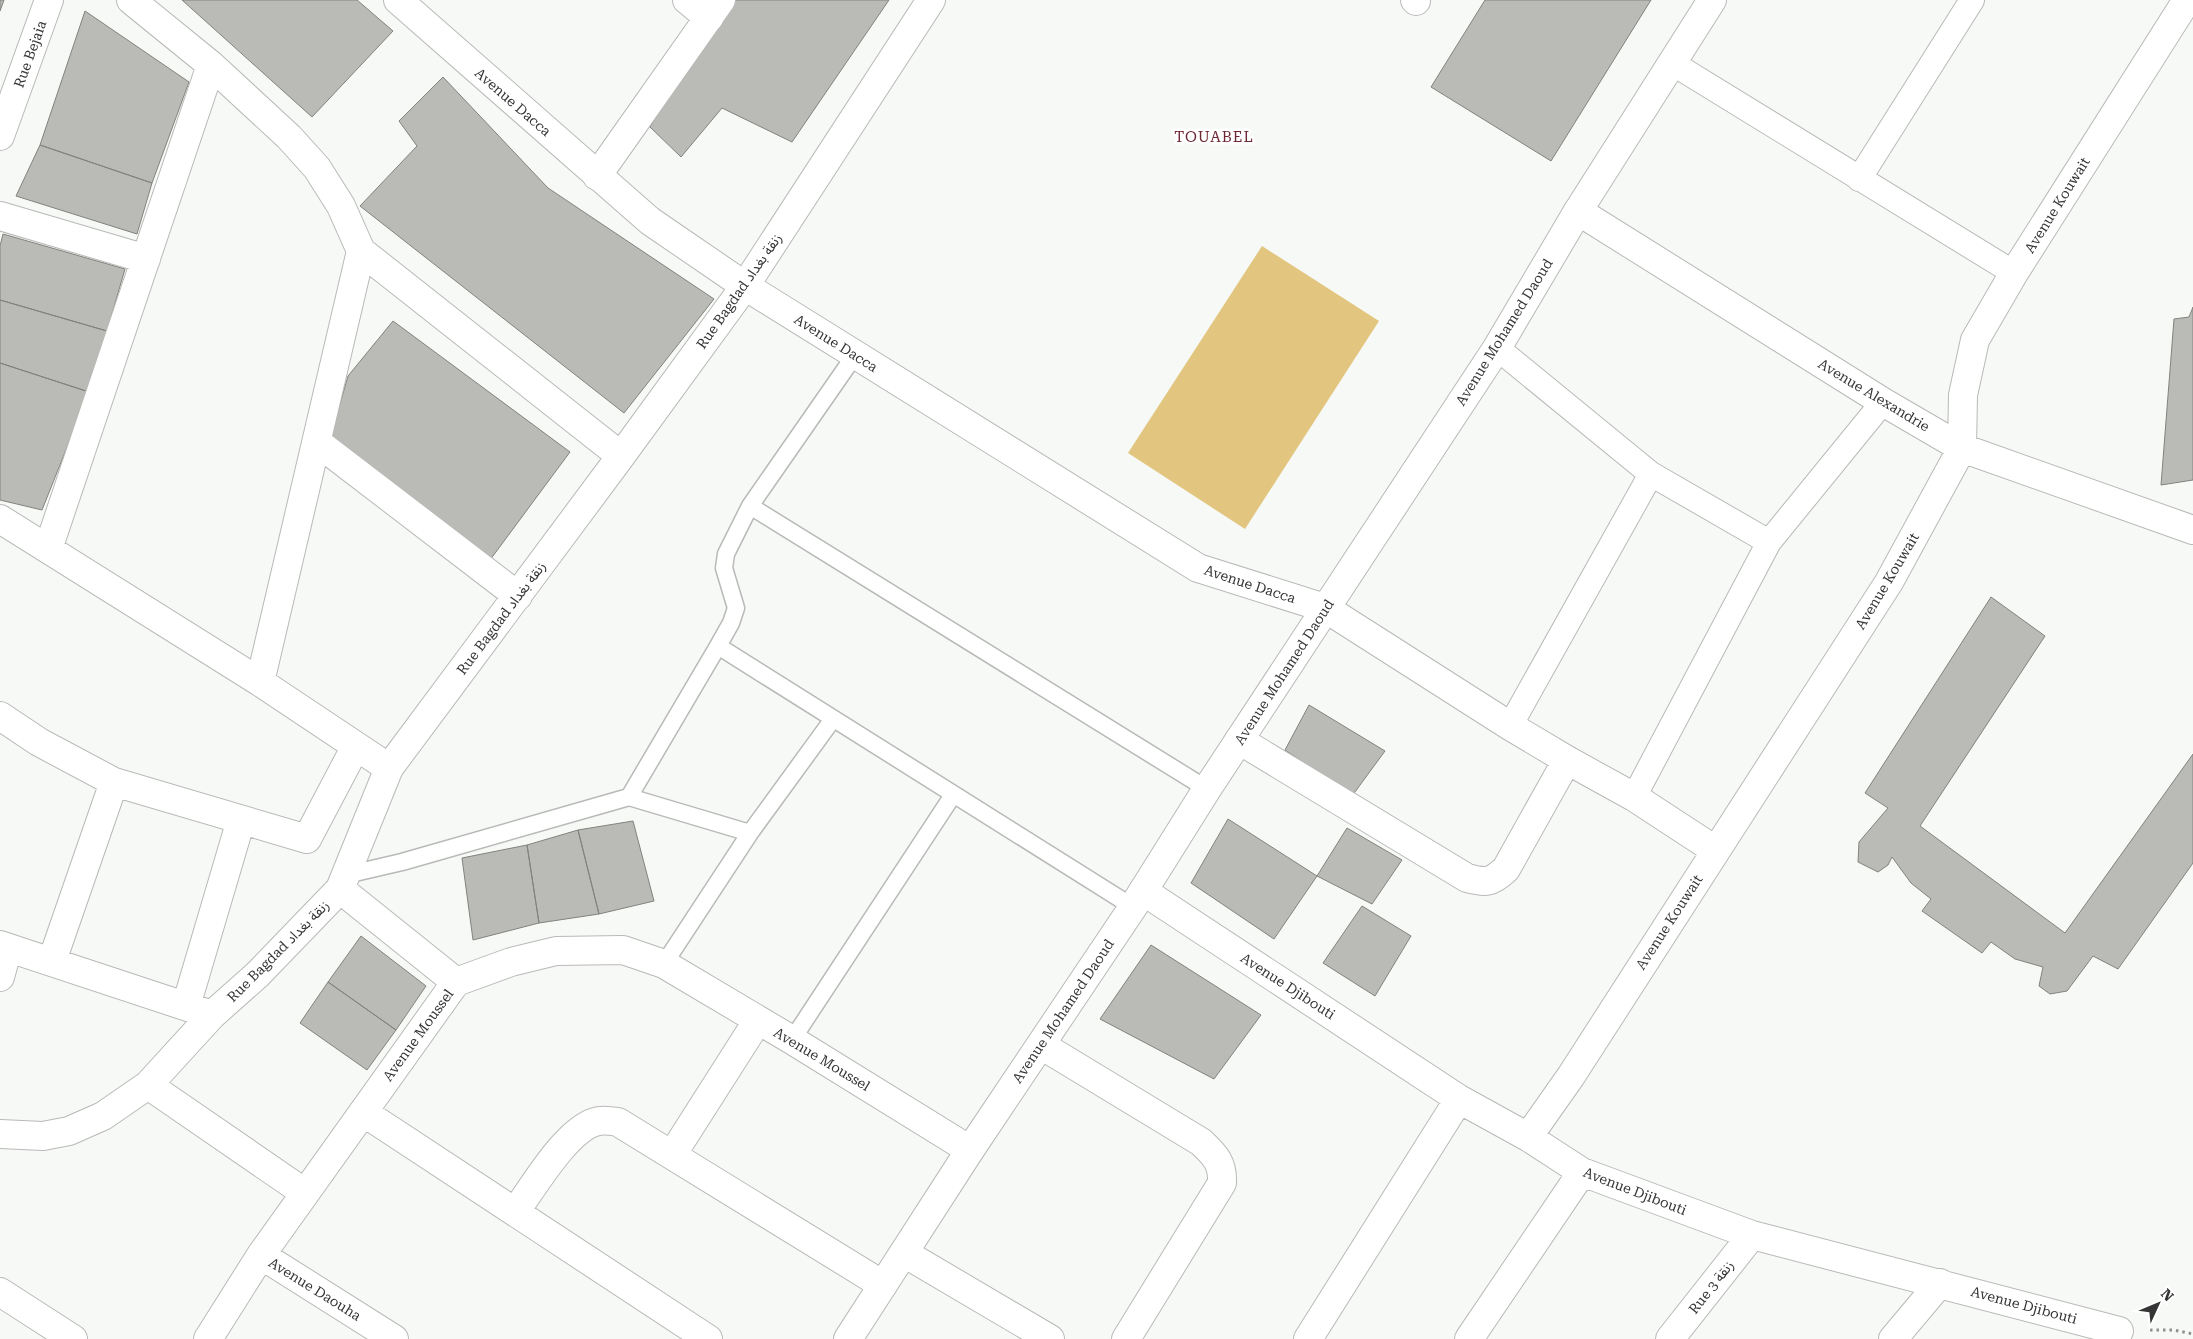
<svg xmlns="http://www.w3.org/2000/svg" width="2193" height="1339" font-family="'Roboto Serif','Noto Sans Arabic',serif">
	<style>
		.green { fill: #e2c680 }
		.building { fill: #babbb7; stroke: #82827e }
		.lines { fill: none; stroke-linecap: round; stroke-linejoin: round }
		.service-casing { stroke: #b8bab7; stroke-width: 19 }
		.pedestrian-casing { stroke: #b8bab7; stroke-width: 26 }
		.minor-casing { stroke: #b8bab7; stroke-width: 30 }
		.tertiary-casing { stroke: #b8bab7; stroke-width: 30 }
		.path { stroke: #8e908d; stroke-width: 3; stroke-dasharray: 2.5 4; stroke-linecap: butt }
		.service { stroke: #fff; stroke-width: 16 }
		.pedestrian { stroke: #fff; stroke-width: 24 }
		.minor { stroke: #fff; stroke-width: 28 }
		.tertiary { stroke: #fff; stroke-width: 28 }
		.labels { text-anchor: middle; dominant-baseline: central; stroke-width: 5; stroke-linejoin: round; paint-order: stroke }
		.street-label { font-size: 14px; fill: #343534; stroke: #fff }
		.neighbourhood-label { font-size: 15px; letter-spacing: 1px; fill: #6d2732; stroke: #fff }
	</style>
	<rect width="100%" height="100%" fill="#f6f9f5"/>
	<path class="green" d="M1262 246 1379 321 1245 529 1128 453Z"/>
	<path class="building" d="M0 0H4L0 11Z
		M182 0H357L393 31 312 117Z
		M729 0H889L792 142 722 108 681 157 650 127 703 38Z
		M1485 0H1651L1551 161 1431 87Z
		M85 11 189 82 152 183 40 145Z
		M443 77 548 188 714 299 624 413 360 206 417 146 399 121Z
		M40 145 152 183 137 234 16 196Z
		M3 234 125 269 107 331 0 300V246Z
		M0 300 107 331 89 392 0 363Z
		M2193 307V480L2161 485 2174 319 2189 317Z
		M393 321 570 452 490 560 331 435 348 376Z
		M0 363 89 392 42 510 0 500Z
		M1991 597 2045 636 1920 826 2065 933 2193 754V863L2118 969 2093 956 2067 991 2050 994 2039 986 2043 967 2015 959 1991 942 1982 953 1922 911 1931 899 1911 883 1892 857 1888 865 1878 872 1858 862 1859 842 1888 808 1865 793Z
		M1309 705 1385 751 1352 796 1285 750Z
		M1228 819 1317 876 1274 939 1191 883Z
		M633 821 654 901 599 914 578 830Z
		M1347 828 1402 860 1372 904 1317 876Z
		M578 830 599 914 539 923 527 845Z
		M527 845 539 923 473 940 462 858Z
		M1362 906 1411 936 1375 996 1323 963Z
		M361 936 426 986 396 1030 328 982Z
		M1151 945 1261 1015 1214 1079 1100 1019Z
		M328 982 396 1030 367 1070 300 1023Z"/>
	<g class="lines">
		<defs>
			<path id="service" d="M750 506 1207 789
				M718 646 731 623 736 608 724 568 726 554 750 506 855 355
				M750 833 833 719
				M346 875 402 862 629 797
				M664 964 750 833 629 797 718 646 1133 907
				M792 1040 953 795"/>
			<path id="pedestrian" d="M1672 63 2014 273
				M1859 179 1972 0
				M1497 348 1651 474 1769 542
				M1510 726 1651 474
				M1634 797 1769 542 1883 402"/>
			<path id="minor" d="M131 0 211 65 289 137 317 168 341 206 361 251 260 682
				M687 0 709 18
				M1415 0 1416 1
				M0 136 49 0
				M597 176 721 0
				M1578 211 1883 402 1962 448 2193 530
				M0 216 146 259
				M361 251 621 456
				M317 442 518 596
				M0 519 260 682 389 768
				M48 549 211 65
				M1325 608 1510 726 1567 760 1634 797 1715 850
				M0 716 39 742 114 782 307 839 356 746
				M1239 740 1467 878C1486 883 1491 883 1506 869L1567 760
				M340 889 456 982
				M1143 891 1459 1099 1528 1137 1582 1172 1752 1235 2119 1331 2112 1339
				M0 945 212 1015
				M52 961 114 782
				M0 977 8 948
				M186 1006 241 820
				M1041 1045 1201 1142C1215 1155 1223 1163 1222 1183L1126 1339
				M148 1085 305 1193
				M363 1112 708 1339
				M0 1134 43 1136 69 1131 103 1116 148 1085 212 1015 257 975 340 889 389 768 621 456 745 286 931 0
				M1528 1137 1571 1076 1889 582 1962 448 1963 395 1975 340 2014 273 2187 0
				M672 1155 758 1020
				M515 1212C533 1188 568 1126 599 1121 605 1120 612 1121 618 1122L883 1285
				M904 1253 1050 1339
				M261 1255 394 1339
				M0 1292 73 1339
				M208 1339 261 1255 456 982 511 962 556 951 623 950 664 964 792 1040 970 1150
				M1308 1339 1459 1099
				M1469 1339 1582 1172
				M1670 1339 1752 1235
				M1893 1339 1940 1283"/>
			<path id="tertiary" d="M398 0 650 221 745 286 1198 568 1325 608
				M848 1339 970 1150 1133 907 1207 789 1497 348 1578 211 1712 0"/>
		</defs>
		<use href="#service" class="service-casing"/>
		<use href="#pedestrian" class="pedestrian-casing"/>
		<use href="#minor" class="minor-casing"/>
		<use href="#tertiary" class="tertiary-casing"/>
		<path class="path" d="M2150 1330H2174L2193 1334"/>
		<use href="#service" class="service"/>
		<use href="#pedestrian" class="pedestrian"/>
		<use href="#minor" class="minor"/>
		<use href="#tertiary" class="tertiary"/>
	</g>
	<g class="labels">
		<g class="street-label">
			<text transform="translate(30 54) rotate(-70)">Rue Bejaia</text>
			<text transform="translate(513 102) rotate(41)">Avenue Dacca</text>
			<text transform="translate(2057 205) rotate(-58)">Avenue Kouwait</text>
			<text transform="translate(739 291) rotate(-55)">Rue Bagdad زنقة بغداد</text>
			<text transform="translate(1504 332) rotate(-58)">Avenue Mohamed Daoud</text>
			<text transform="translate(836 343) rotate(32)">Avenue Dacca</text>
			<text transform="translate(1874 395) rotate(31)">Avenue Alexandrie</text>
			<text transform="translate(1887 581) rotate(-59)">Avenue Kouwait</text>
			<text transform="translate(1250 584) rotate(18)">Avenue Dacca</text>
			<text transform="translate(501 618) rotate(-53)">Rue Bagdad زنقة بغداد</text>
			<text transform="translate(1284 672) rotate(-57)">Avenue Mohamed Daoud</text>
			<text transform="translate(1669 922) rotate(-57)">Avenue Kouwait</text>
			<text transform="translate(278 951) rotate(-45)">Rue Bagdad زنقة بغداد</text>
			<text transform="translate(1288 986) rotate(33)">Avenue Djibouti</text>
			<text transform="translate(1063 1011) rotate(-56)">Avenue Mohamed Daoud</text>
			<text transform="translate(418 1035) rotate(-54)">Avenue Moussel</text>
			<text transform="translate(822 1059) rotate(31)">Avenue Moussel</text>
			<text transform="translate(1635 1191) rotate(21)">Avenue Djibouti</text>
			<text transform="translate(1711 1287) rotate(-52)">Rue 3 زنقة</text>
			<text transform="translate(315 1289) rotate(32)">Avenue Daouha</text>
			<text transform="translate(2024 1305) rotate(15)">Avenue Djibouti</text>
		</g>
		<g class="neighbourhood-label">
			<text x="1214" y="137">TOUABEL</text>
		</g>
	</g>
	<g transform="translate(2158 1304) rotate(46)" stroke="#ffffff" stroke-width="4" paint-order="stroke">
	<path d="M0-4L9 19L0 12L-9 19Z" fill="#343534"/>
	<text y="-8" font-size="14" font-weight="bold" text-anchor="middle" fill="#343534">N</text>
	</g>
</svg>
